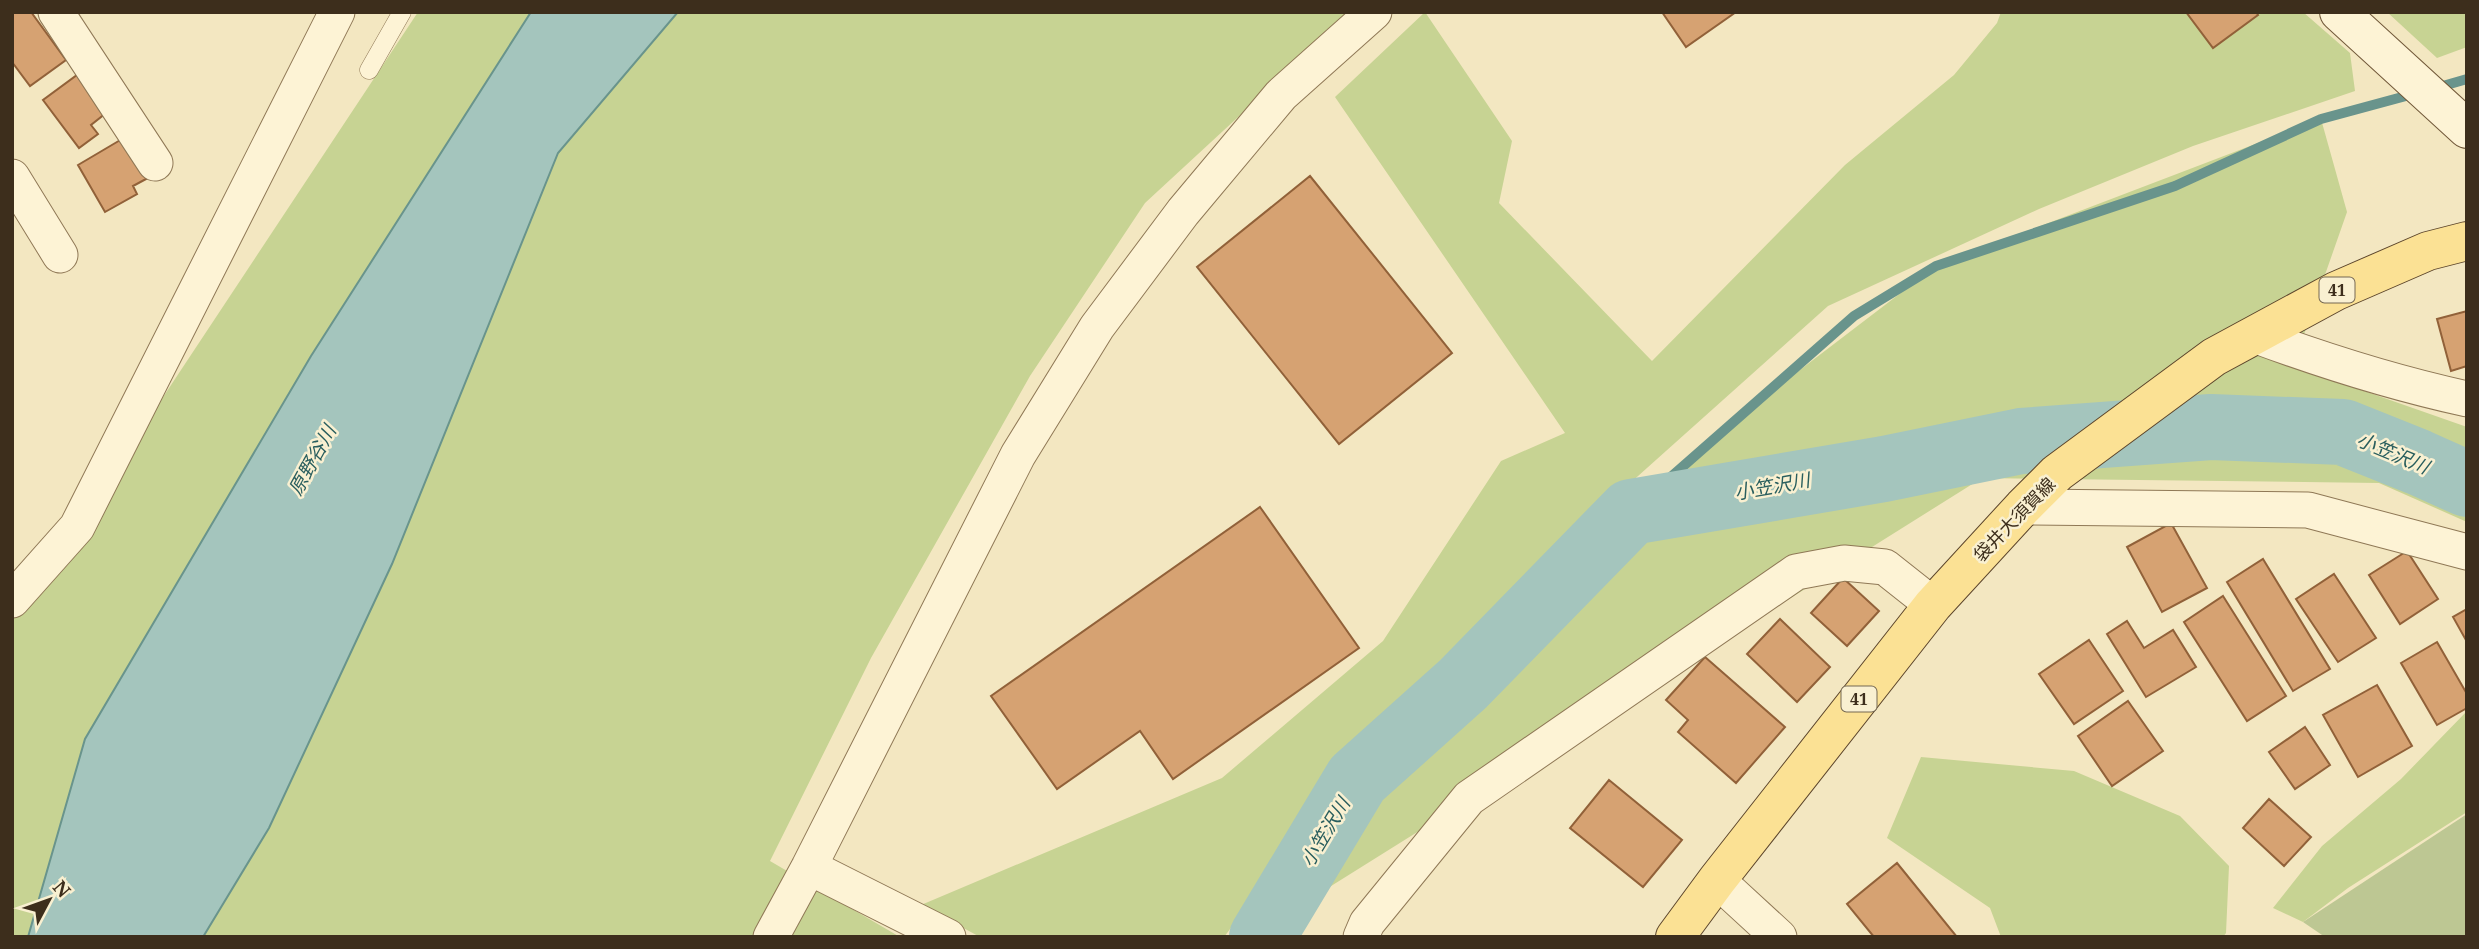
<svg xmlns="http://www.w3.org/2000/svg" width="2479" height="949" font-family="'Noto Serif','Noto Sans JP',serif">
	<style>
		.green { fill: #c7d393 }
		.cemetery { fill: #bdc793 }
		.water { fill: #a4c5bd; stroke: #69948c; stroke-width: 2 }
		.lines { fill: none; stroke-linecap: round; stroke-linejoin: round }
		.stream { stroke: #69948c; stroke-width: 10 }
		.river { stroke: #a4c5bd; stroke-width: 66 }
		.building { fill: #d6a272; stroke: #916139; stroke-width: 2 }
		.lane-casing { stroke: #8f7856; stroke-width: 19 }
		.street-casing { stroke: #8f7856; stroke-width: 37 }
		.secondary-casing { stroke: #715839; stroke-width: 40 }
		.primary-casing { stroke: #5c452b; stroke-width: 40 }
		.lane { stroke: #fdf3d5; stroke-width: 18 }
		.street { stroke: #fdf3d5; stroke-width: 35 }
		.secondary { stroke: #fdf3d5; stroke-width: 38 }
		.primary { stroke: #fbe194; stroke-width: 38 }
		.labels { text-anchor: middle; dominant-baseline: central; stroke-width: 5; stroke-linejoin: round; paint-order: stroke }
		.shield { fill: #f9f0d1; stroke: #756852; stroke-width: 2 }
		.shield-label { font-size: 16px; font-weight: bold; fill: #3d2e1c }
		.street-label { font-size: 18px; fill: #3d2e1c; stroke: #f9f0d1 }
		.water-label { font-size: 19px; font-style: italic; fill: #295e5e; stroke: #f9f0d1 }
	</style>
	<rect width="100%" height="100%" fill="#f3e7c1"/>
	<path class="green" d="M418 12H1355L1326 36 1145 203 1030 376 871 658 770 861 900 937H12V590L77 527Z
		M1425 12 1512 141 1499 203 1652 361 1845 165 1954 75 1997 23 2001 12H2303L2350 53 2355 91 2193 146 2039 209 1828 306 1552 553 1418 682 1224 937H980L921 905 1222 778 1383 641 1501 461 1565 433 1335 97Z
		M2387 12H2467V47L2437 58Z
		M2321 119 2347 212 2293 366 2467 427V522L2379 483 1982 478 1269 925 1463 684 1741 415 1936 266Z
		M2467 711V812L2348 888 2303 922 2273 908 2322 846 2401 779Z
		M1921 757 2074 771 2180 816 2229 866 2226 933 2223 937H2001L1990 908 1887 838Z"/>
	<path class="cemetery" d="M2467 814V937H2325L2303 922Z"/>
	<path class="water" d="M531 12H678L558 153 392 564 269 828 203 937H28L85 739 311 356Z"/>
	<g class="lines">
		<path class="stream" d="M2436 88 2467 79
			M1631 512 1854 316 1936 266 2175 186 2321 119 2417 93"/>
		<path class="river" d="M1262 937 1357 779 1463 684 1631 512 1884 469 2021 441 2211 427 2343 432 2418 462 2467 484"/>
	</g>
	<path class="building" d="M12 12H31L66 60 30 86 12 62Z
		M1662 12H1736L1686 47Z
		M2186 12H2256L2258 15 2213 48Z
		M77 75 106 113 91 125 98 134 79 148 43 100Z
		M122 139 146 179 133 186 137 194 105 212 78 165Z
		M1310 176 1452 353 1339 444 1197 267Z
		M2467 311V366L2451 371 2437 319Z
		M1260 507 1359 648 1173 779 1140 731 1057 789 991 696Z
		M2171 523 2207 588 2162 612 2127 547Z
		M2407 551 2438 599 2400 624 2369 575Z
		M2263 559 2330 669 2293 691 2227 582Z
		M2334 574 2376 638 2338 662 2296 599Z
		M1843 578 1879 611 1847 646 1811 613Z
		M2223 596 2286 696 2247 721 2184 622Z
		M2467 609V642L2453 617Z
		M1780 619 1830 667 1797 702 1747 654Z
		M2127 621 2144 648 2173 630 2196 667 2146 697 2107 634Z
		M2089 640 2123 691 2074 724 2039 674Z
		M2437 642 2467 694V708L2437 725 2401 663Z
		M1705 657 1785 727 1736 783 1678 732 1688 720 1666 700Z
		M2377 685 2412 746 2358 777 2323 715Z
		M2128 701 2163 751 2112 786 2078 736Z
		M2305 727 2330 765 2295 789 2269 752Z
		M1609 780 1682 840 1643 887 1570 828Z
		M2269 799 2311 837 2284 866 2243 828Z
		M1897 863 1957 937H1874L1847 904Z"/>
	<g class="lines">
		<defs>
			<path id="lane" d="M369 70 402 12"/>
			<path id="street" d="M56 12 155 163
				M12 177 60 255
				M2254 335C2324 361 2394 383 2467 399
				M2023 507 2308 510 2467 552
				M12 600 77 527 337 12
				M809 867 948 937
				M1717 880 1779 937
				M771 937 809 867 1018 455 1097 327 1183 212 1281 95 1374 12
				M1361 937 1367 923 1469 798 1796 572 1844 563 1885 567 1933 605"/>
			<path id="secondary" d="M2339 12 2467 129"/>
			<path id="primary" d="M1675 937 1717 880 1933 605 2023 507 2057 473 2214 357 2336 291 2428 251 2467 241"/>
		</defs>
		<use href="#lane" class="lane-casing"/>
		<use href="#street" class="street-casing"/>
		<use href="#secondary" class="secondary-casing"/>
		<use href="#primary" class="primary-casing"/>
		<use href="#lane" class="lane"/>
		<use href="#street" class="street"/>
		<use href="#secondary" class="secondary"/>
		<use href="#primary" class="primary"/>
	</g>
	<g class="labels">
		<g class="shield">
			<rect x="2319.5" y="277.5" width="35" height="25" rx="5"/>
			<rect x="1841.5" y="686.5" width="35" height="25" rx="5"/>
		</g>
		<g class="shield-label">
			<text x="2337" y="290">41</text>
			<text x="1859" y="699">41</text>
		</g>
		<g class="street-label">
			<text transform="translate(2014 519) rotate(-46)">袋井大須賀線</text>
		</g>
		<g class="water-label">
			<text transform="translate(2393 453) rotate(23)">小笠沢川</text>
			<text transform="translate(312 460) rotate(-61)">原野谷川</text>
			<text transform="translate(1772 486) rotate(-10)">小笠沢川</text>
			<text transform="translate(1325 832) rotate(-59)">小笠沢川</text>
		</g>
	</g>
	<rect width="2479" height="949" fill="none" stroke="#3d2e1c" stroke-width="28"/>
	<g transform="translate(49 900) rotate(49)" stroke="#f9f0d1" stroke-width="5" paint-order="stroke">
	<path d="M0-5L12 26L0 18L-12 26Z" fill="#3d2e1c"/>
	<text y="-10" font-size="19" font-weight="bold" text-anchor="middle" fill="#3d2e1c">N</text>
	</g>
</svg>
